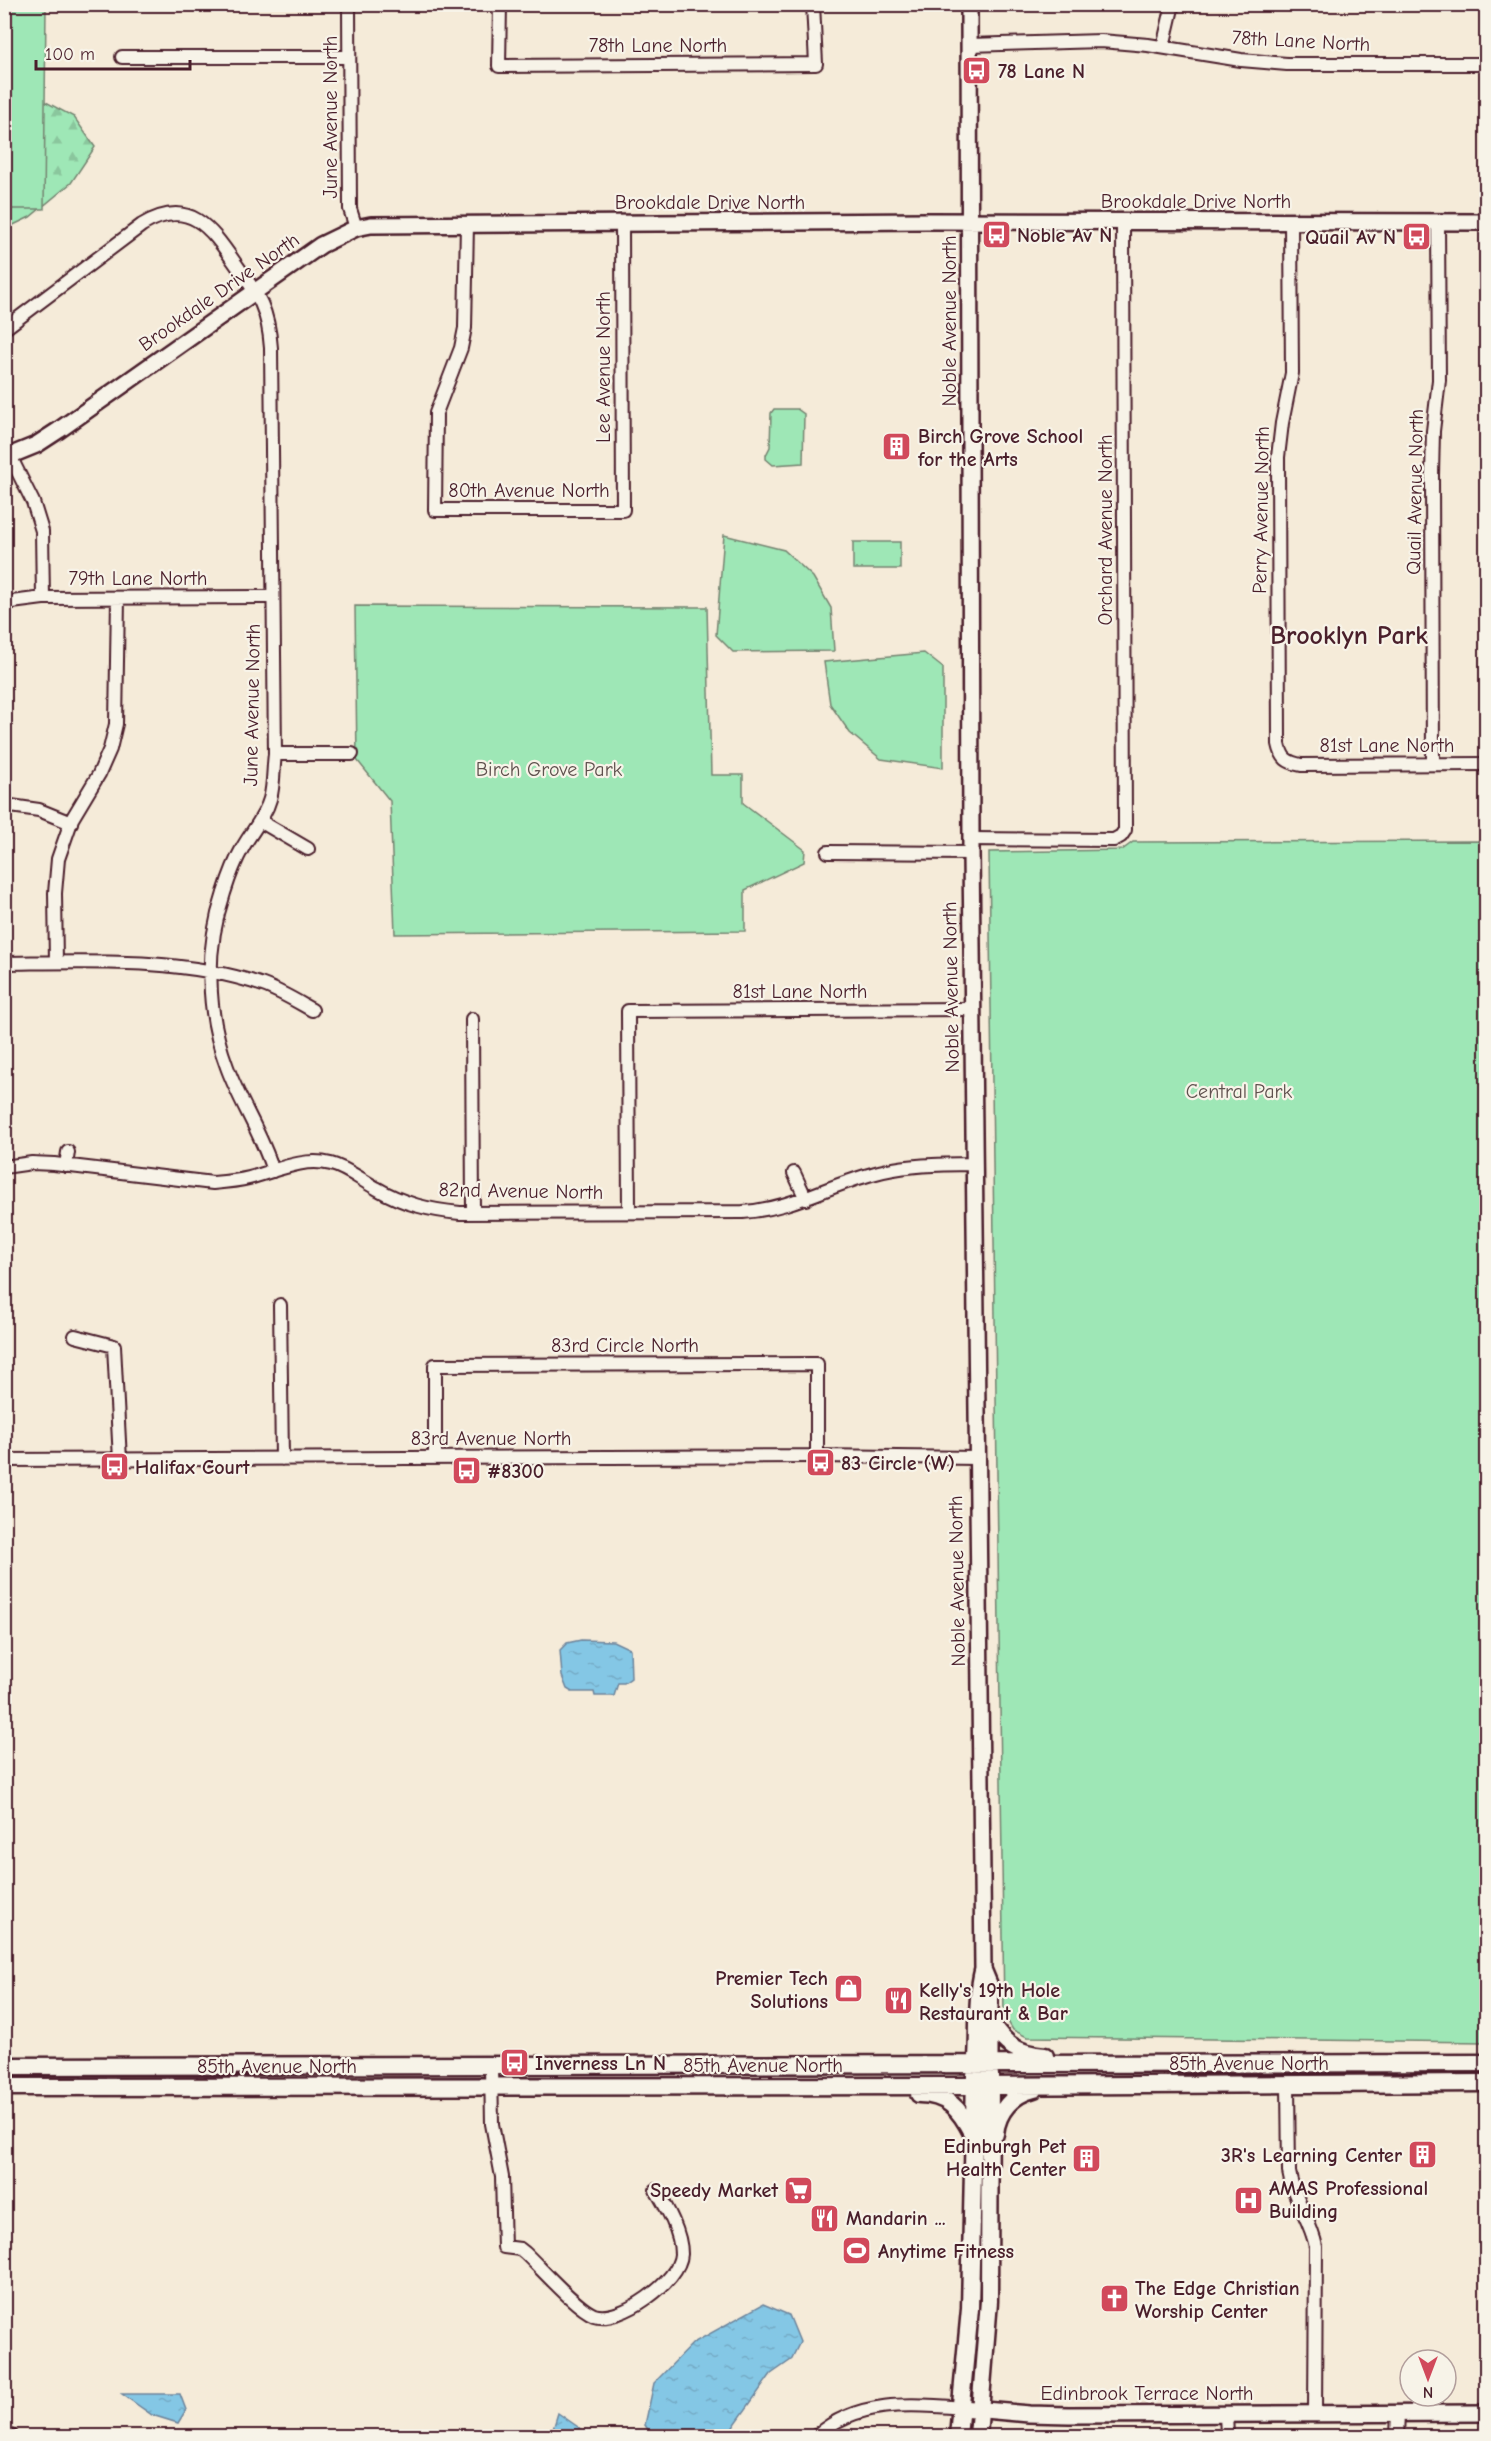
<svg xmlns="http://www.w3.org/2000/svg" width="1491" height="2441" font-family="'Comic Neue',sans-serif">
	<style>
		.forest { fill: url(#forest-firs); stroke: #748370; stroke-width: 1.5 }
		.green { fill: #9ee7b6; stroke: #748370; stroke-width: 1.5 }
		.water { fill: url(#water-ripples); stroke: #6d849b; stroke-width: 1.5 }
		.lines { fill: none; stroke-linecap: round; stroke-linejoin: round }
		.minor-casing { stroke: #4a1f2b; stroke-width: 16 }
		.tertiary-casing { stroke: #4a1f2b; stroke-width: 20 }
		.secondary-casing { stroke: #4a1f2b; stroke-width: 21 }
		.minor { stroke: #f7f3e8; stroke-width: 12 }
		.tertiary { stroke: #f7f3e8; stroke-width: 15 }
		.secondary { stroke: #f7f3e8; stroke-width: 16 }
		.labels { text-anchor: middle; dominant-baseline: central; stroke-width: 4.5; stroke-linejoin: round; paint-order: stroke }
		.street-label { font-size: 20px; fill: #4a1f2b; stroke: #f7f3e8 }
		.poi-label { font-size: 20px; font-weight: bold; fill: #4a1f2b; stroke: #f7f3e8; text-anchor: start }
		.park-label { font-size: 20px; fill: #5f514e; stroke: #f7f3e8 }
		.district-label { font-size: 26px; font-weight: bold; fill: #4a1f2b; stroke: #f7f3e8 }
	</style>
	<defs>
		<pattern id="forest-firs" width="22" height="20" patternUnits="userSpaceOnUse" patternTransform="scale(1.5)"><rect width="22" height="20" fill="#9ee7b6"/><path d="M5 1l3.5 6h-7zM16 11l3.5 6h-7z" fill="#8ac69d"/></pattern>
		<pattern id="water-ripples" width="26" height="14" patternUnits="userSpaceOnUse" patternTransform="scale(1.5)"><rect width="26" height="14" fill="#84c7e5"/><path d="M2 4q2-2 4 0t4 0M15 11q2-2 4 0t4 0" fill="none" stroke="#74aac5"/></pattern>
	</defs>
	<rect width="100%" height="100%" fill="#f5ebd9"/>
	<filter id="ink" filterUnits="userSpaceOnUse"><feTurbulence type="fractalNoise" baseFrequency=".0167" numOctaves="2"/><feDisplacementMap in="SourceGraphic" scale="12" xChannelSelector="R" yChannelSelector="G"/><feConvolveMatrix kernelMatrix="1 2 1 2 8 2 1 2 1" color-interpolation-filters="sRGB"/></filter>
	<g filter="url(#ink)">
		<path class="forest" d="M4 5 44 101 74 117 95 147 71 183 30 217 5 229Z"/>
		<path class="green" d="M4 5H46L44 209H5Z
			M774 409H797L804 414 803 463 773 465 766 459V455L770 447 771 413Z
			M724 535 784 550 813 577 831 608 834 651 733 652 716 635Z
			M853 542H900V569H853Z
			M355 606 707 607 711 775H743V803L805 850 804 862 745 890V931L395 934 390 801 357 760Z
			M924 653 943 668V768L881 759 850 733 830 704 824 662Z
			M1486 841V2042L1027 2037 1013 2030 1004 2015 989 852 1122 850 1133 842Z"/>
		<path class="water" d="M581 1640 613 1641 630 1649 631 1678 624 1683H618L614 1696H595L594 1692H572L567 1689 562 1676 560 1650 567 1643Z
			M763 2304 789 2315 800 2342 791 2360 771 2374 731 2430 721 2436H652L645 2425 654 2383 693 2343Z
			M122 2394H180L186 2410 178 2423 152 2415Z
			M558 2413 591 2436H551Z"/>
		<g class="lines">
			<defs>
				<path id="minor" d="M349 4 350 209 356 228
					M500 4 499 66 816 64 813 4
					M970 45 1101 41 1148 45 1241 60 1287 64H1486
					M1163 47 1173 4
					M122 57H349
					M1291 222 1292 373 1282 423 1278 457 1279 744C1282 759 1287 762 1301 765L1486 764
					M467 224 465 328 461 348 436 413 435 510H623L622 223
					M4 329 142 225C189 197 210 227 235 263 258 295 268 307 271 348L275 754C273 769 274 785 270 799 265 817 252 831 243 847 235 861 229 877 224 893 205 949 206 1012 227 1067 240 1103 262 1134 273 1171
					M10 456 33 502 42 531 43 598
					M4 605 12 602 43 598 273 597
					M275 754H352
					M1433 763 1432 475 1433 431 1439 380 1438 222
					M4 805 39 810 71 823
					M260 821 308 849
					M971 839 1114 840 1121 836 1125 830 1123 222
					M828 852 971 853
					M56 962 55 893 58 859 72 819 99 774 110 749 116 724 118 598
					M4 963C89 962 182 957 263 985 280 991 296 1001 312 1010
					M472 1019 473 1213
					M66 1166 68 1152
					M4 1167 32 1163 54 1164 213 1183C225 1182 237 1181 249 1178 276 1171 302 1157 331 1164 347 1168 361 1180 376 1188 403 1204 429 1210 460 1213L743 1212C791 1209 827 1186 872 1174 905 1164 940 1165 974 1164
					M794 1173 806 1199
					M629 1212 628 1011 972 1009
					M280 1305 282 1459
					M75 1336 114 1346 120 1460
					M435 1458V1365L817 1364V1456
					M4 1460 817 1456 977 1458
					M491 2066 492 2124 502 2177 504 2247 520 2249 525 2253C541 2268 576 2308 594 2315 620 2324 680 2281 681 2254 681 2232 667 2208 656 2190
					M1288 2084 1289 2172C1293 2199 1311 2220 1316 2247L1315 2414
					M1226 2414 1227 2436
					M4 2431 12 2436
					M816 2436C856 2400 911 2403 962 2408
					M1397 2436 1398 2413"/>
				<path id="tertiary" d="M969 4 971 853 983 1969C975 2000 979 2033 976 2065
					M4 458 36 445 59 430 321 245 356 228 371 225 928 221 1486 222
					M983 1969 990 1986V2065
					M962 2408 1029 2414 1069 2415 1486 2413"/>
				<path id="secondary" d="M991 2023C1005 2045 1018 2054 1045 2056
					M4 2066 1486 2063
					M4 2087 963 2086 1486 2083
					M919 2094C947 2094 960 2109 972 2133
					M995 2134C997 2111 1013 2094 1034 2089
					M958 2436 970 2309 975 2075
					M978 2436 989 2301 990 2075"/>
			</defs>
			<use href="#minor" class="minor-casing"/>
			<use href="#tertiary" class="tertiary-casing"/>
			<use href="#secondary" class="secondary-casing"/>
			<use href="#minor" class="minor"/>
			<use href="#tertiary" class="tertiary"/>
			<use href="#secondary" class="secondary"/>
		</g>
	</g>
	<defs>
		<symbol id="bus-square" viewBox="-11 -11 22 22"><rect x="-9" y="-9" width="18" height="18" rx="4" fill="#d1495b" stroke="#f7f3e8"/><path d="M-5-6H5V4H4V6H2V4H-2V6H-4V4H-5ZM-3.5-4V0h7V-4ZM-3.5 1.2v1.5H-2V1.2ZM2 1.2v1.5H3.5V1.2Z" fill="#fff"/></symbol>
		<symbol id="building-square" viewBox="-11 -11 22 22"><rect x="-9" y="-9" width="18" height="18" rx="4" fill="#d1495b" stroke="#f7f3e8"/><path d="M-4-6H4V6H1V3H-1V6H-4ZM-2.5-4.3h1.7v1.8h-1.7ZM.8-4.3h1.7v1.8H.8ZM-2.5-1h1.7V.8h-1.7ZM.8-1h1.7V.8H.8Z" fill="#fff"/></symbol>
		<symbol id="shop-square" viewBox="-11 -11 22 22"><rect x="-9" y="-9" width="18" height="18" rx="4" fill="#d1495b" stroke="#f7f3e8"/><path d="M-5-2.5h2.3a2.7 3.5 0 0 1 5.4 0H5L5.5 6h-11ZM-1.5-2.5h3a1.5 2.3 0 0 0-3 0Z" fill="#fff"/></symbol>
		<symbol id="restaurant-square" viewBox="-11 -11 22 22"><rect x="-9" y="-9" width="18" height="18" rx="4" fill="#d1495b" stroke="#f7f3e8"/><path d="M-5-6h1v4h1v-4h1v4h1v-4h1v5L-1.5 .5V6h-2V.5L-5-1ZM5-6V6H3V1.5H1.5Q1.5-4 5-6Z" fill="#fff"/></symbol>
		<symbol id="supermarket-square" viewBox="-11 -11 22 22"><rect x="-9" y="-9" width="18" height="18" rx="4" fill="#d1495b" stroke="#f7f3e8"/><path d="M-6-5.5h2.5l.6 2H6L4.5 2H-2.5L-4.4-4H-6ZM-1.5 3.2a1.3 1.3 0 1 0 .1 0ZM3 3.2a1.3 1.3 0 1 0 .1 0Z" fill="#fff"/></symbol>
		<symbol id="hospital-square" viewBox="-11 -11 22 22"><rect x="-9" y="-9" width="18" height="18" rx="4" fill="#d1495b" stroke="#f7f3e8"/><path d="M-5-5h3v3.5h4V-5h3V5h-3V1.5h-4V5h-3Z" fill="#fff"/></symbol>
		<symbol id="stadium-square" viewBox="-11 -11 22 22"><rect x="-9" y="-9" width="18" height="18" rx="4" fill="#d1495b" stroke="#f7f3e8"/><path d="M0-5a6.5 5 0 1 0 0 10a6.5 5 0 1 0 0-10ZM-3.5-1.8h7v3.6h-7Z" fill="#fff"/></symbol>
		<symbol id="church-square" viewBox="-11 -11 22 22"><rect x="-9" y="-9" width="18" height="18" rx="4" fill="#d1495b" stroke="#f7f3e8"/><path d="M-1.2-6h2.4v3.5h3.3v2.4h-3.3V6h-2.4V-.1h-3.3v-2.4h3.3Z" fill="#fff"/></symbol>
	</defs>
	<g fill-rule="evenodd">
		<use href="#bus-square" x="960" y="54" width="33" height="33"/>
		<use href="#bus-square" x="980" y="218" width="33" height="33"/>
		<use href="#bus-square" x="1400" y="220" width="33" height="33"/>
		<use href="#building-square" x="880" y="430" width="33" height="33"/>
		<use href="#bus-square" x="804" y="1446" width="33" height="33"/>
		<use href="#bus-square" x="98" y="1450" width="33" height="33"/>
		<use href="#bus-square" x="450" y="1454" width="33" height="33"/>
		<use href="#shop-square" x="832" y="1972" width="33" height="33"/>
		<use href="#restaurant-square" x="882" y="1984" width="33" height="33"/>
		<use href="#bus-square" x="498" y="2046" width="33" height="33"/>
		<use href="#building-square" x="1406" y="2138" width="33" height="33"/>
		<use href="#building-square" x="1070" y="2142" width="33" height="33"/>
		<use href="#supermarket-square" x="782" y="2174" width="33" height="33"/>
		<use href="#hospital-square" x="1232" y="2184" width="33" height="33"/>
		<use href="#restaurant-square" x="808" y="2202" width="33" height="33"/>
		<use href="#stadium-square" x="840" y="2234" width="33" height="33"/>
		<use href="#church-square" x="1098" y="2282" width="33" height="33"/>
	</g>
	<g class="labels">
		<g class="street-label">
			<text transform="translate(1301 41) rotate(3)">78th Lane North</text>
			<text x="658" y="45">78th Lane North</text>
			<text transform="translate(330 117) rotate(-90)">June Avenue North</text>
			<text x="1196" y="201">Brookdale Drive North</text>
			<text x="710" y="202">Brookdale Drive North</text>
			<text transform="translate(219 292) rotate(-35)">Brookdale Drive North</text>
			<text transform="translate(949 321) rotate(-90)">Noble Avenue North</text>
			<text transform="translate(603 367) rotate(-90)">Lee Avenue North</text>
			<text x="529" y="490">80th Avenue North</text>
			<text transform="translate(1415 492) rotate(-89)">Quail Avenue North</text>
			<text transform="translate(1261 510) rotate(-89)">Perry Avenue North</text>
			<text transform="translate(1105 530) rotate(-90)">Orchard Avenue North</text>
			<text x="138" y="578">79th Lane North</text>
			<text transform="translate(252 705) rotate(-89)">June Avenue North</text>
			<text x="1387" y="745">81st Lane North</text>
			<text transform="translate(951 987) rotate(-91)">Noble Avenue North</text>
			<text x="800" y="991">81st Lane North</text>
			<text transform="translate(521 1191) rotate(1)">82nd Avenue North</text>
			<text x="625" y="1345">83rd Circle North</text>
			<text x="491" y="1438">83rd Avenue North</text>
			<text transform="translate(957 1581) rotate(-91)">Noble Avenue North</text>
			<text x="1249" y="2063">85th Avenue North</text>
			<text x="763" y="2065">85th Avenue North</text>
			<text x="277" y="2066">85th Avenue North</text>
			<text x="1147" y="2393">Edinbrook Terrace North</text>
		</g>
		<g class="poi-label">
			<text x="998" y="71">78 Lane N</text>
			<text x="1017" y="235">Noble Av N</text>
			<text x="1396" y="237" text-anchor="end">Quail Av N</text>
			<text x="918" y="436">Birch Grove School<tspan x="918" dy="23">for the Arts</tspan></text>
			<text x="841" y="1463">83 Circle (W)</text>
			<text x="135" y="1467">Halifax Court</text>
			<text x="487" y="1471">#8300</text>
			<text x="828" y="1978" text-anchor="end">Premier Tech<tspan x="828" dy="23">Solutions</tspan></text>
			<text x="919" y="1990">Kelly's 19th Hole<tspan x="919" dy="23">Restaurant &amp; Bar</tspan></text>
			<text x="535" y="2063">Inverness Ln N</text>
			<text x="1066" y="2146" text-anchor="end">Edinburgh Pet<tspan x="1066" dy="23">Health Center</tspan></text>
			<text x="1402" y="2155" text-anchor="end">3R's Learning Center</text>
			<text x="1269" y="2188">AMAS Professional<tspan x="1269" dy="23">Building</tspan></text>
			<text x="778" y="2190" text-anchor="end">Speedy Market</text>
			<text x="846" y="2218">Mandarin ...</text>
			<text x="878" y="2251">Anytime Fitness</text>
			<text x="1135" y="2288">The Edge Christian<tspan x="1135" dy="23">Worship Center</tspan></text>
		</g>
		<g class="park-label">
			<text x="549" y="769">Birch Grove Park</text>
			<text x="1239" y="1091">Central Park</text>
		</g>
		<g class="district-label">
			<text x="1349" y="636">Brooklyn Park</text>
		</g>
	</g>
	<rect width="1491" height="2441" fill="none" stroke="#f7f3e8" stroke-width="24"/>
	<rect x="12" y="12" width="1467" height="2417" fill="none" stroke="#4a1f2b" stroke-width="2" filter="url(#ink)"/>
	<g transform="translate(1428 2378) rotate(180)"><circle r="28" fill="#f7f3e8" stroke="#b29e9c" stroke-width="1.5"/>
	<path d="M0-4.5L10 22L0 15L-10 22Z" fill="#d1495b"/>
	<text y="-9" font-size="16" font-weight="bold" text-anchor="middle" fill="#4a1f2b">N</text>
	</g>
	<path d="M36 60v9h154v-9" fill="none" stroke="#4a1f2b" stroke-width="3"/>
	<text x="45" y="60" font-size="18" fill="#4a1f2b" stroke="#f7f3e8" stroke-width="4.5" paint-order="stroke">100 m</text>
</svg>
